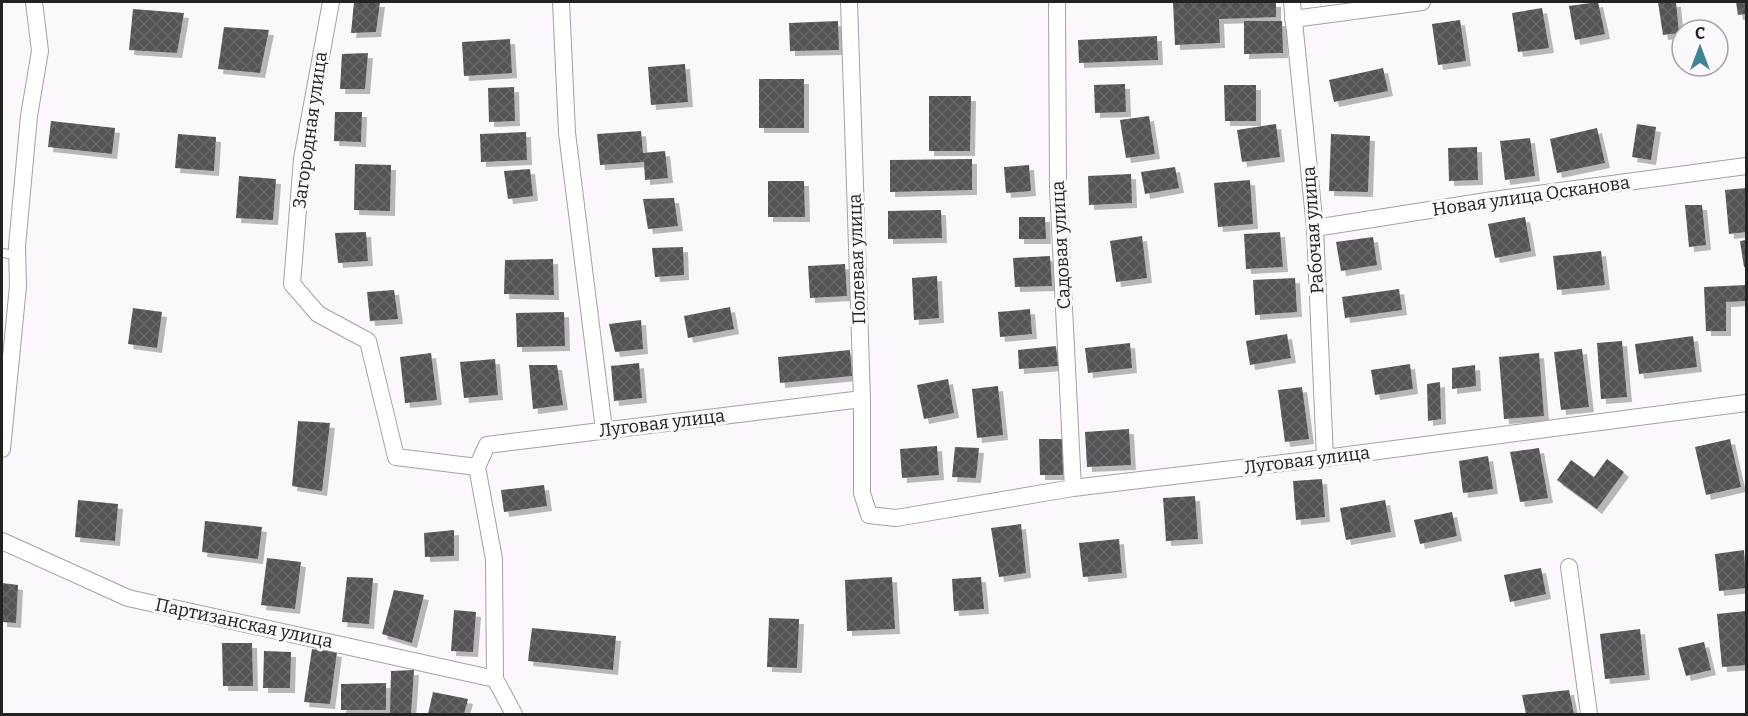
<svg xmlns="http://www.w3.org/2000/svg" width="1748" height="716" font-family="Bitter,serif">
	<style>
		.building { fill: url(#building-cross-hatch); filter: url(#shadow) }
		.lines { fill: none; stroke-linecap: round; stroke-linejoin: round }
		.lane-casing { stroke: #a4a0a4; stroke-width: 10 }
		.street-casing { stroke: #a4a0a4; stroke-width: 18 }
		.lane { stroke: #fff; stroke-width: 8 }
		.street { stroke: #fff; stroke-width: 16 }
		.labels { text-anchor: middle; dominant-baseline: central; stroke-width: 6; stroke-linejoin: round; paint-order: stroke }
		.street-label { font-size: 18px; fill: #232122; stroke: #fcf7fc }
	</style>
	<defs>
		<pattern id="building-cross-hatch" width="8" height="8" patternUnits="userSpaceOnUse" patternTransform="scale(1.5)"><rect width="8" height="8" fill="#545257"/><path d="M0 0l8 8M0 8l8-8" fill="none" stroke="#69676b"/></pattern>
		<filter id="shadow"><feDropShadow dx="5" dy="5" stdDeviation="0" flood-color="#0004"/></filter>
	</defs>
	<rect width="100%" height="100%" fill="#fcf7fc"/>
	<path class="building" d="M354 2H380L376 32 351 33Z
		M1173 2H1276V17L1219 19 1220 43 1175 45Z
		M1598 2 1605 34 1575 40 1569 6Z
		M1658 2H1676L1679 33 1663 35Z
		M1736 2H1746V14L1738 15Z
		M1542 8 1549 48 1518 52 1512 13Z
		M133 9 184 13 177 53 129 50Z
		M1460 20 1466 61 1438 65 1432 24Z
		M838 21 839 50 790 51 789 23Z
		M1244 21H1282L1283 53 1244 54Z
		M224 27 269 30 260 73 218 69Z
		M1157 36 1158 60 1079 63 1078 40Z
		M510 39 512 73 464 76 462 42Z
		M368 53 365 89H340L342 54Z
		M685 64 688 102 651 105 648 67Z
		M1383 68 1388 91 1334 102 1329 80Z
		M759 79H804V128H759Z
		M1125 84 1126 112 1095 113 1094 85Z
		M1224 85H1256V121H1225Z
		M514 87 515 121 489 122 488 88Z
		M929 96H971L970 151H929Z
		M335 112H362L361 142 334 141Z
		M1149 116 1155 154 1126 158 1120 120Z
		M51 121 115 128 112 154 48 147Z
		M1276 124 1280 157 1242 162 1237 130Z
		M1637 124 1656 127 1651 160 1632 157Z
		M1597 128 1605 163 1557 173 1550 139Z
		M641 131 643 153 665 151 668 178 645 180 644 162 600 165 597 134Z
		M526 132 527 160 481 162 480 134Z
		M178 134 216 137 214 171 175 168Z
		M1331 134 1370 136 1368 192 1329 191Z
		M1530 138 1535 176 1505 180 1500 141Z
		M1477 147 1478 180 1449 181 1448 148Z
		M972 159V190L890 192V160Z
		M355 164 391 165 390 211 354 210Z
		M1029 165 1031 191 1006 193 1004 167Z
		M1175 167 1179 188 1145 194 1141 172Z
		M530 169 533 196 508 199 504 171Z
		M1131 174 1132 203 1089 205 1088 176Z
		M239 176 276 179 273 220 236 218Z
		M1250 180 1253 224 1218 227 1214 183Z
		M768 181H804L805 217H768Z
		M1746 188V232L1729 234 1725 190Z
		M674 198 678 226 648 229 643 199Z
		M1685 205H1702L1706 245 1689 247Z
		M941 210 942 238 888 239V211Z
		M1019 217H1045L1046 239H1019Z
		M1525 217 1531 251 1495 258 1488 224Z
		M366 232 368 261 338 263 335 233Z
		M1280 232 1283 267 1246 269 1244 234Z
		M1142 236 1147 278 1116 282 1110 241Z
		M1373 237 1377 265 1341 271 1336 242Z
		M1746 240V267H1744L1740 241Z
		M683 247 684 275 655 277 652 248Z
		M1601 251 1605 285 1557 290 1553 256Z
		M1050 256 1052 286 1015 287 1013 258Z
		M553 259 554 295 504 294 505 260Z
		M845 264 847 296 810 298 808 266Z
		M937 276 939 318 914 320 912 278Z
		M1295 278 1297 312 1255 315 1253 280Z
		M1746 285V301L1726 302V331H1706L1704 287Z
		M1399 289 1402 310 1345 318 1342 297Z
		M394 290 398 319 370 321 367 292Z
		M730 307 734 329 688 338 684 316Z
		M133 308 162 312 157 348 128 344Z
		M1030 309 1032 334 1000 337 998 312Z
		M564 312 565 346 517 347 516 313Z
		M641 320 643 349 615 352 609 324Z
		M1287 334 1291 358 1250 365 1246 341Z
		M1693 336 1697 367 1639 374 1635 344Z
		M1622 341 1627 397 1601 399 1597 343Z
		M1130 343 1132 368 1088 373 1085 348Z
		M1056 346 1058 366 1019 369 1018 350Z
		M1582 349 1589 407 1561 410 1554 352Z
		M850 350 852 376 780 383 778 357Z
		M431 353 437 400 405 403 400 357Z
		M1539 353 1544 416 1504 419 1499 357Z
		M495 359 498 395 464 398 460 362Z
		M639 363 642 398 614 401 611 366Z
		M1410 364 1413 389 1375 395 1371 370Z
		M529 365H557L563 405 533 409Z
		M1475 365 1476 386 1452 389V368Z
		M948 379 954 413 924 419 917 385Z
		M1440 382 1441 419 1428 421 1427 384Z
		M998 386 1003 435 977 438 972 389Z
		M1302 387 1309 439 1285 442 1278 390Z
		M298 421 330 423 322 491 292 486Z
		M1129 429 1131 465 1087 467 1085 432Z
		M1039 439H1062L1063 475H1040Z
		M1730 439 1741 487 1706 495 1695 447Z
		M937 446 939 475 902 478 900 449Z
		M955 447 979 448 976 478 952 477Z
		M1539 448 1548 498 1520 502 1510 452Z
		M1488 456 1493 489 1463 493 1459 461Z
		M1607 459 1624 472 1597 509 1557 480 1571 460 1594 477Z
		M1322 479 1325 517 1296 520 1293 481Z
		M544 485 547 506 504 512 501 490Z
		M1195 496 1198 539 1166 541 1163 498Z
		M78 500 118 504 115 541 75 537Z
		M1385 500 1391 532 1346 540 1340 508Z
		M1452 512 1457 536 1420 544 1414 520Z
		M205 521 262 527 258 559 202 552Z
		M1021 524 1026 573 999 577 991 528Z
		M454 530V556L425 557 424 533Z
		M1119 539 1122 573 1083 577 1079 543Z
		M1744 550 1746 588 1719 591 1715 554Z
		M267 558 301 562 295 609 261 605Z
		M1541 568 1546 594 1510 602 1504 575Z
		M347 577 373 578 369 624 342 622Z
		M892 577 895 629 847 631 845 580Z
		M981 577 984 609 954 611 952 579Z
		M2 583 18 585 16 623 2 622Z
		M394 590 424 595 412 643 382 634Z
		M454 610 476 612 473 652 451 651Z
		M1746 611V665L1722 667 1717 614Z
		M769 618 799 619 797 668 767 667Z
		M532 628 616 636 613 670 528 661Z
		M1640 629 1645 675 1605 679 1600 634Z
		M1704 642 1711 670 1686 676 1678 648Z
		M222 643H252L253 686H223Z
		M312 649 337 652 330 704 304 702Z
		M264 651 291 652 290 688H263Z
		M414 670 411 714H390L391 671Z
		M386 683V710H341V684Z
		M1569 690 1574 714H1526L1522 695Z
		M433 692 468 699 464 714H428Z"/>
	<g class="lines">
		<defs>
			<path id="lane" d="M2 253 17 255"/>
			<path id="street" d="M331 2 302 159 292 284 318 314 368 341 396 457 477 467
				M561 2 567 133 604 430
				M849 2 862 399V493L869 515 896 518 1073 488 1325 458 1746 403
				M1057 2 1058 188 1073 488
				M1292 2 1315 228 1325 458
				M1293 19 1422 2
				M1315 228 1493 200 1746 166
				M2 449 18 286 17 246 29 116 40 51 34 2
				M477 467 487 445 862 399
				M477 467 494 559 495 679 514 714
				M2 541 128 598 495 679
				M1569 567 1589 714"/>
		</defs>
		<use href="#lane" class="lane-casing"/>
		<use href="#street" class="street-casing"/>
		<use href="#lane" class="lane"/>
		<use href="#street" class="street"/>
	</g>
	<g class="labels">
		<g class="street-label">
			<text transform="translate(310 130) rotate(-82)">Загородная улица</text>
			<text transform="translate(1531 196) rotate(-8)">Новая улица Осканова</text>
			<text transform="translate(1313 230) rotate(-94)">Рабочая улица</text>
			<text transform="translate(1061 245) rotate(-93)">Садовая улица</text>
			<text transform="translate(857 259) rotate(-92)">Полевая улица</text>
			<text transform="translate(662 423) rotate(-7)">Луговая улица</text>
			<text transform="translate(1307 460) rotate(-7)">Луговая улица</text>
			<text transform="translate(244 623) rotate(12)">Партизанская улица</text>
		</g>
	</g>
	<rect width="1748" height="716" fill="none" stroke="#232122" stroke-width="6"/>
	<g transform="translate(1700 48)"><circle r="28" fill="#fcf7fc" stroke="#a5a1a5" stroke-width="1.5"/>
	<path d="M0-4.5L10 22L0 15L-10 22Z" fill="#408393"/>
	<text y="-9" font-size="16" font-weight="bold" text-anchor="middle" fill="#232122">С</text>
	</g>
</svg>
